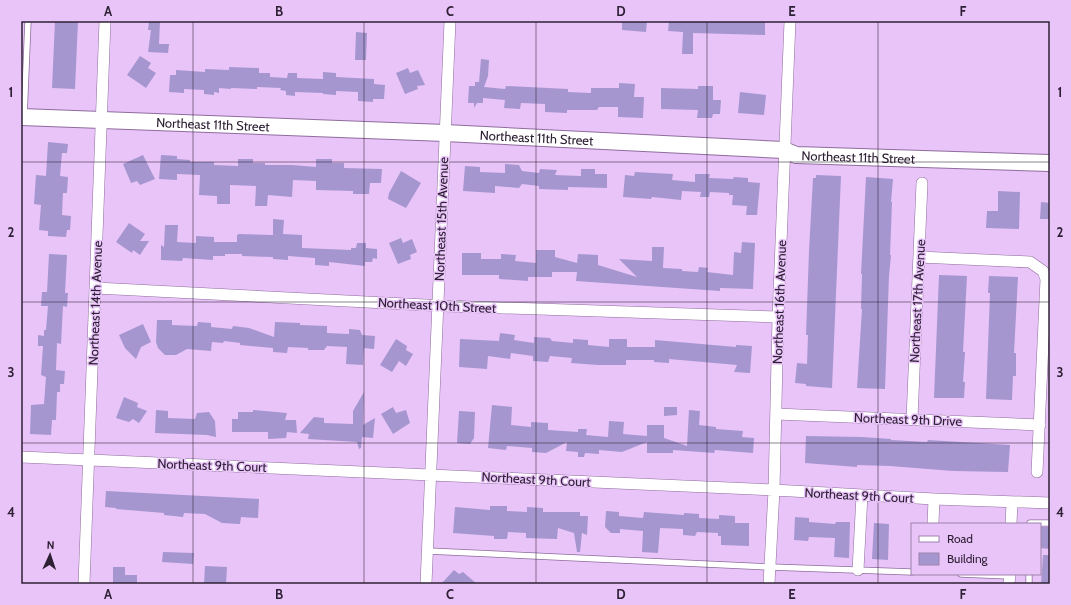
<svg xmlns="http://www.w3.org/2000/svg" width="1071" height="605" font-family="Cabin,sans-serif">
	<style>
		.building { fill: #a596cf }
		.lines { fill: none; stroke-linecap: round; stroke-linejoin: round }
		.lane-casing { stroke: #8e6c9d; stroke-width: 7 }
		.street-casing { stroke: #8e6c9d; stroke-width: 12 }
		.secondary-casing { stroke: #8e6c9d; stroke-width: 18 }
		.lane { stroke: #fff; stroke-width: 5.5 }
		.street { stroke: #fff; stroke-width: 11 }
		.secondary { stroke: #fff; stroke-width: 16 }
		.grid { fill: none; stroke: #2e2034; stroke-width: 1; stroke-opacity: 0.55 }
		.labels { text-anchor: middle; dominant-baseline: central; stroke-width: 3; stroke-linejoin: round; paint-order: stroke }
		.street-label { font-size: 13px; fill: #2e2034; stroke: #e9c4f9 }
		.neatline { fill: none; stroke: #2e2034; stroke-width: 1.5 }
		.grid-label { font-size: 13px; text-anchor: middle; font-weight: bold; fill: #2e2034 }
	</style>
	<rect width="100%" height="100%" fill="#e9c4f9"/>
	<path class="building" d="M55 21H78L75 89 52 88Z
		M149 21H160L159 44H169L168 53 148 52 151 30H148Z
		M622 21H647L646 32 622 30Z
		M669 21H765V35L693 33V54H682L683 32 668 31Z
		M356 32 367 33 366 60H355Z
		M140 56 151 63 148 68 156 73 146 88 127 75Z
		M481 59 489 60 488 76 484 87 505 89 506 86 568 89V92L591 93V88H619V83L635 84 634 97H644L643 118 618 117V107H599L597 110H567V113L545 112V104L521 103 520 109 504 108 505 100 483 98V103H477L474 108V103H468L469 86H475V82H479Z
		M229 67 259 68V73H270V77L287 78 288 73H297V78L323 79V72L336 73V77L374 79V84L385 85 384 99H373V102L358 101V92L336 91V95L323 94V93L295 92V96L286 95V91L280 90 281 88 257 87V89L231 88V89L219 88V93L214 92V95L204 94V90L184 89V93L169 92 170 75H176V70L205 72V69L229 70Z
		M408 68 410 73 418 70 425 85 417 86 418 89 405 94 396 73Z
		M698 86H713V100H721L720 114H713L712 118H697L698 110 661 109V88L698 89Z
		M740 92 766 95 764 115 738 113Z
		M48 142 68 144 67 153H62L60 176 68 177 67 193H63L62 215 71 216 70 230H67L66 237 48 236V231L39 230 41 205 34 204 36 175 46 176Z
		M143 155 155 179 140 185 137 181 131 183 123 164Z
		M161 155 177 156V159L190 160V162H214V165L238 166V159H253V163H265V165H292L316 167V159H332V163H344V168L382 169 381 183H370L369 194H353V191L316 190V181L293 180 292 197 268 195 267 206H255L256 186 230 185V204H217V196L199 195 200 175 177 174V180L159 179Z
		M505 164 519 165 522 171 539 173 540 169 557 170 555 175 581 176V169H595V174H607V188L568 187V190L539 189V186L522 184 519 188 495 186V193L463 191 465 166 480 167V172L505 173Z
		M401 171 421 183 406 208 388 199 389 193Z
		M635 172 673 174 672 180 695 182V174H710L709 178 733 179 734 177 748 178V182L760 183 757 215H746L747 206 732 205 733 195H729V193L710 192 709 197H700L701 192 682 191 681 200 652 197 651 199 623 197 625 175 634 176Z
		M816 175 841 176 832 388 806 386V384L795 383 797 363 807 364 808 335H806L809 251 813 178H816Z
		M866 177 893 179 891 202H892L890 255H891L889 276 885 389 857 388 862 309H861L862 274H861Z
		M998 191 1020 192 1019 229 986 228 987 211H998Z
		M1041 202 1050 203V219H1040Z
		M273 219 284 220 283 234 302 235V248L351 250V248H356L357 243H366V248L377 249V259L373 258 372 262H365V266L329 262V266L315 265V258L288 256V260L273 259V257L242 256V254H225V256H213V260L183 258 182 261 161 260V245L164 247 165 225H178L177 242 196 243V236L214 237V242H237V235L239 234 273 235Z
		M129 223 145 234 140 241H149L140 255 133 250 132 253 116 242Z
		M401 238 403 243 412 239 417 252 410 255 411 259 398 264 389 243Z
		M742 242 755 243 753 289 720 288V291L576 281 577 272H552V277H528V281L499 279V275H462V253H481V259H501V254L516 255 515 261 536 263V250H555V257L577 263 578 254 598 255V265L637 277 619 259 652 261V247H664L663 268 682 269V271L698 272 699 267 708 268 707 272 733 275 734 252 741 253Z
		M49 254 67 255 65 293H68L67 307 63 306 61 344 57 343 56 370 65 371 64 384H60V392H57L56 420H52L51 435 30 434 31 405 44 404 46 377 41 375 43 346H38V335L44 336V330H46L48 306H41L42 292H47Z
		M939 275 967 276 963 352H965L963 382H965L964 398H934Z
		M989 276 1018 277 1014 353H1016V376H1013L1012 400 986 399 990 293H988Z
		M157 320H172V325L197 326 198 322 211 323V327L232 329 233 326 249 328 274 337 275 322 300 323V325L327 326V333L349 334V329L360 330 362 335 375 336 374 349 364 348 363 365 346 364 347 347 327 346 324 350H308V348L288 347 287 353 273 352V348L240 345V343L224 341 223 343 212 342 211 351 187 349 176 355H165L158 348 156 342Z
		M143 324 151 342 141 347 136 359 125 348 119 335Z
		M500 333 515 335 514 340 534 343V337L550 338 552 341 573 343V339L588 340V345L609 347V339H627V347H655V340L736 347V345L752 346 750 373 734 372 737 365 669 359V363L654 362V360H626V365H598L571 363 572 358 550 356 548 362 533 361V356L511 353 510 359 488 356 487 369 459 367 460 339 499 341Z
		M396 339 407 346 406 350 413 354 406 366 399 361 392 372 380 365Z
		M364 392 363 425 375 418 373 438 362 437 361 448 359 449 357 442 308 439 309 434 300 433 314 417 324 418V423L353 424V411Z
		M124 397 138 403 137 407 147 411 139 423 133 419 129 422 116 418Z
		M492 405 512 407 511 425 531 427V422L548 423V430L578 432V429H587L586 435 608 437 609 421 624 422 623 434 647 436V425H664V438L687 446 689 410 700 411 699 425 716 427V429L743 431 742 437 754 438 753 453 715 450 714 453 673 450V453H647V442L622 452 599 450V454L585 453 584 457H578V452L566 451 567 442 546 453 532 452V448L507 446 506 450 488 448Z
		M393 407 396 413 406 410 410 423 393 434 381 414Z
		M664 407H677V415L664 416Z
		M156 410 168 411V418L195 419 197 413 209 412 215 421 216 437 207 435 155 433Z
		M253 410 287 413 285 420H296L297 433 287 432 286 438 268 439V432H232V419H238V412H253Z
		M459 411 475 412 474 438 470 444 457 443Z
		M806 436 862 437 891 439V440L927 442 928 440 1010 445 1008 472 953 471 890 466 857 465V467L805 463Z
		M106 491 259 499 258 518 241 517 240 524 222 523 205 514 184 513 183 517 164 515V513L116 509V508L105 507Z
		M490 506H507V511L527 512V507L543 508V512H580V516H588L587 535 582 533 580 552H577L574 533 558 528 557 539 526 538V533L508 532 507 539H494V536L453 533 455 507 490 510Z
		M606 511 619 512V516L643 518 644 512 684 515V513L699 514V518L719 519V515L735 516V523H749V546L721 545V536H718V533L697 532 695 536 683 535V529L660 528 658 553 642 552 643 531 620 529V533H611L605 527Z
		M795 517 809 518V522L835 524 836 522H850L849 558 834 557 835 538 809 537 808 541 794 540Z
		M874 523 889 524 888 560 872 559Z
		M1040 527H1050V549L1040 548Z
		M163 552 194 553 193 564 162 562Z
		M1043 555H1050V584H1041Z
		M205 566 227 567 226 584H204Z
		M113 567H125V575H137V584H113Z
		M454 570 459 574 463 572 477 584H441Z"/>
	<g class="lines">
		<defs>
			<path id="lane" d="M24 117 28 21
				M1030 524V523H1050
				M428 551 770 567 912 572
				M961 574 1010 576
				M1029 584V574"/>
			<path id="street" d="M919 257 1030 262 1043 271 1046 279 1037 472
				M96 288 445 306 778 317
				M776 414 1040 425
				M912 419 922 183
				M21 457 774 490 934 499 1050 503
				M933 524 934 499
				M1011 524 1012 502
				M858 570 862 495
				M84 584 105 21
				M426 584 450 21
				M769 584 774 490 778 317 790 21
				M1009 584 1010 574"/>
			<g id="secondary">
				<path id="s1" d="M21 117 445 133 784 150 796 155 1050 163"/>
			</g>
		</defs>
		<use href="#lane" class="lane-casing"/>
		<use href="#street" class="street-casing"/>
		<use href="#secondary" class="secondary-casing"/>
		<use href="#lane" class="lane"/>
		<use href="#street" class="street"/>
		<use href="#secondary" class="secondary"/>
	</g>
	<path class="grid" d="M193 21V584M364 21V584M536 21V584M707 21V584M878 21V584M21 162H1050M21 302H1050M21 443H1050"/>
	<g class="labels">
		<g class="street-label">
			<text stroke="none"><textPath href="#s1" startOffset="192">Northeast 11th Street</textPath></text>
			<text stroke="none"><textPath href="#s1" startOffset="516">Northeast 11th Street</textPath></text>
			<text stroke="none"><textPath href="#s1" startOffset="839">Northeast 11th Street</textPath></text>
			<text transform="translate(441 219) rotate(-88)">Northeast 15th Avenue</text>
			<text transform="translate(917 301) rotate(-87)">Northeast 17th Avenue</text>
			<text transform="translate(779 302) rotate(-88)">Northeast 16th Avenue</text>
			<text transform="translate(95 303) rotate(-88)">Northeast 14th Avenue</text>
			<text transform="translate(437 305) rotate(3)">Northeast 10th Street</text>
			<text transform="translate(908 419) rotate(2)">Northeast 9th Drive</text>
			<text transform="translate(212 465) rotate(2)">Northeast 9th Court</text>
			<text transform="translate(536 479) rotate(3)">Northeast 9th Court</text>
			<text transform="translate(859 495) rotate(3)">Northeast 9th Court</text>
		</g>
	</g>
	<rect width="1071" height="605" fill="none" stroke="#e9c4f9" stroke-width="44"/>
	<rect x="911" y="523" width="130" height="52" fill="#e9c4f9" stroke="#9e82aa"/>
	<rect x="919" y="536" width="20" height="6" fill="#ffffff" stroke="#9e82aa"/>
	<text x="947" y="543" font-size="12" fill="#2e2034">Road</text>
	<rect x="919" y="553" width="20" height="12" fill="#a596cf" stroke="#9e82aa"/>
	<text x="947" y="563" font-size="12" fill="#2e2034">Building</text>
	<g transform="translate(50 555) rotate(3)" stroke="#e9c4f9" stroke-width="3" paint-order="stroke">
	<path d="M0-3L7 15L0 10L-7 15Z" fill="#2e2034"/>
	<text y="-6" font-size="11" font-weight="bold" text-anchor="middle" fill="#2e2034">N</text>
	</g>
	<rect x="22" y="22" width="1027" height="561" class="neatline"/>
	<g class="grid-label">
		<text x="108" y="16">A</text>
		<text x="279" y="16">B</text>
		<text x="450" y="16">C</text>
		<text x="621" y="16">D</text>
		<text x="792" y="16">E</text>
		<text x="963" y="16">F</text>
		<text x="11" y="97">1</text>
		<text x="1060" y="97">1</text>
		<text x="11" y="237">2</text>
		<text x="1060" y="237">2</text>
		<text x="11" y="377">3</text>
		<text x="1060" y="377">3</text>
		<text x="11" y="517">4</text>
		<text x="1060" y="517">4</text>
		<text x="108" y="599">A</text>
		<text x="279" y="599">B</text>
		<text x="450" y="599">C</text>
		<text x="621" y="599">D</text>
		<text x="792" y="599">E</text>
		<text x="963" y="599">F</text>
	</g>
</svg>
